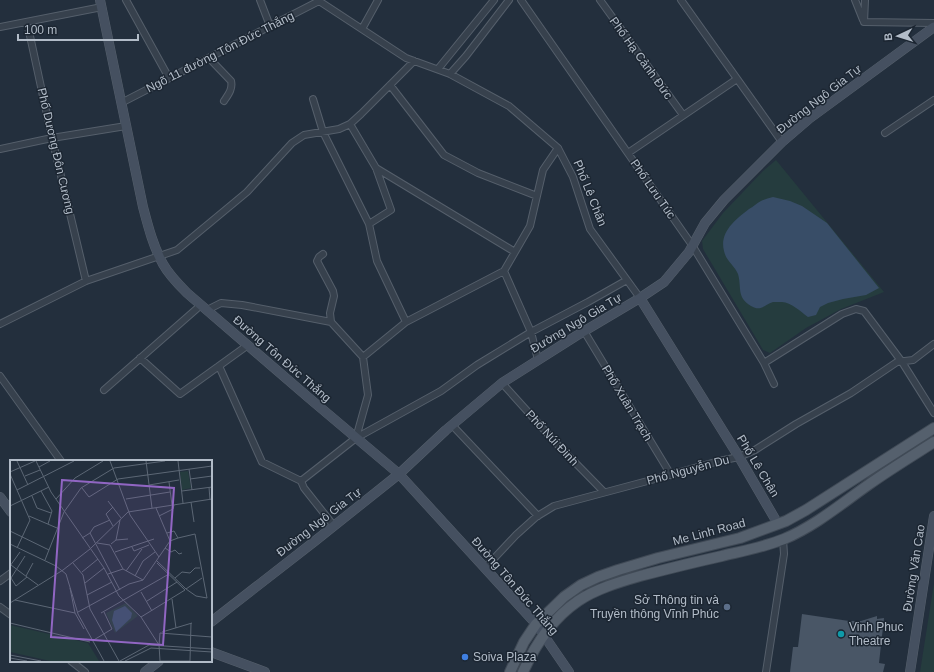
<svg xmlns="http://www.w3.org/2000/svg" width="934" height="672" font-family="Arial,sans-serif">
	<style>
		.green { fill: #253c3e }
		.water { fill: #384d67 }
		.building { fill: #495666 }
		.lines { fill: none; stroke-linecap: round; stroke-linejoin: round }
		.street-casing { stroke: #555f6b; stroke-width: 8 }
		.secondary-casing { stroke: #555f6b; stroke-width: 10 }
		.primary-casing { stroke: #404a56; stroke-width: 12 }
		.street { stroke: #37414d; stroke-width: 6 }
		.secondary { stroke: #455060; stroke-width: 9 }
		.primary { stroke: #55606d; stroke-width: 10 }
		.service-dot { fill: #5c6f8a; stroke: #1c2632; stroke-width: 1.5 }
		.culture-dot { fill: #0f9aa8; stroke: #1c2632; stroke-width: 1.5 }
		.shop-dot { fill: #3f7fe0; stroke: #1c2632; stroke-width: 1.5 }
		.labels { text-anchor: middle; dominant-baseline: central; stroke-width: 3; stroke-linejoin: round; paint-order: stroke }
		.street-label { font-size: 12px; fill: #b2bcc8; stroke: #1c2632 }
		.poi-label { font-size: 12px; fill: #b2bcc8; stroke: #1c2632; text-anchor: start }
		.inset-road { fill: none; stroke: #5c6775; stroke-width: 1 }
		.view { fill: #9166c3; fill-opacity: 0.15; stroke: #9166c3; stroke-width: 2 }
		.inset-edge { fill: none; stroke: #b2bcc8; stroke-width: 2 }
	</style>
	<rect width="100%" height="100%" fill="#232f3d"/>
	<path class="green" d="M776 160 884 292 841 309 806 328 770 353 763 350 756 338 703 249 702 241 723 213 763 171Z
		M934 583V672H920Z"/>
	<path class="water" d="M773 197 790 201 802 206 827 223 879 288 866 295 843 299 828 303 820 307 816 315 808 317C801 312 791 302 782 302 780 302 775 302 773 302 764 305 761 312 751 306 736 297 742 287 738 274 735 266 726 261 724 251 719 232 736 219 749 209 753 207 757 203 761 201 765 199 769 198 773 197Z"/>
	<path class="building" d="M802 614 849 621H861L877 616V619L884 618 879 663 885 664 883 672H790L793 647H798Z"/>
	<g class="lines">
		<defs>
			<path id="street" d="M126 0 169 78
				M260 0 270 26
				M318 0 319 1 406 58 450 74 509 106 558 148 573 177 590 229 640 298
				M521 0 692 245 764 363 774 384
				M600 0 683 115
				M681 0 782 142
				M855 0 863 20
				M865 0 864 22 934 23
				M27 22 52 138 86 281
				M0 27 102 7
				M362 29 378 0
				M209 58 231 81C233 89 228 95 224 101
				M438 69 494 0
				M450 74 466 56 509 0
				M390 85 444 155 478 173 537 196
				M313 99 323 132 369 224 377 261 406 322
				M121 103 319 1
				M350 124 376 168 391 210 369 224
				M885 133 934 100
				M0 149 52 138 126 126
				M628 153 737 79
				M376 168 515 252
				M323 254 319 257 317 261 333 291 334 296 330 313 331 322
				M504 271 531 332 538 360
				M207 310 221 303 242 305 331 322 363 357
				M0 324 86 281 177 250 247 192 292 143 304 135 339 129 350 124 361 114 414 61
				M584 331 671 475
				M140 358 180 394 248 345
				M764 363 842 314 856 309 864 311 902 362 934 413
				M219 366 262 462 301 481
				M0 376 61 461
				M502 383 556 443 604 492
				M104 390 201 305
				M452 425 538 516
				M356 438 368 395 363 357 406 322 504 271 530 226 543 170 558 148
				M334 526 304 488 301 481 356 438 441 391 477 365 531 332 588 302 627 280
				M485 568 516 535 536 517 554 506 655 479 719 461 739 457 755 450 796 424 851 393 897 362 913 360 934 344
				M0 581 11 573
				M0 607 11 615
				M71 661 85 672
				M766 672 784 554 783 539"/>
			<path id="secondary" d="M100 0 143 207C148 226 153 246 163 264 169 275 178 284 187 293L309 398 399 474 536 624 569 672
				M640 298 739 457 778 524
				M0 497 11 512
				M211 622 315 541 399 474 446 430 502 383 576 336 640 298 664 282 689 252 705 223 724 200 782 142 810 118 934 27
				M211 652 265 672
				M145 672 159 661
				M910 672 934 516"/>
			<path id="primary" d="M510 672 524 642 536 624 564 597 581 585 598 577 618 570 658 558 740 538 786 521 806 510 934 428
				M523 672C535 645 553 618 578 601 596 589 619 582 640 576 667 569 695 562 722 556 743 551 764 547 784 539 815 526 841 504 868 485 889 470 912 456 934 442"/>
		</defs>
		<use href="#street" class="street-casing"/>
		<use href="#secondary" class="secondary-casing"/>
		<use href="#primary" class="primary-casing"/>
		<use href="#street" class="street"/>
		<use href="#secondary" class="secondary"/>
		<use href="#primary" class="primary"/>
	</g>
	<circle class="service-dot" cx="727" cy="607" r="4"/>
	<circle class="culture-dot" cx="841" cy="634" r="4"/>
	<circle class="shop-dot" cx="465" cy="657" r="4"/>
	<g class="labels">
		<g class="street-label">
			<text transform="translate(220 52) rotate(-27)">Ngõ 11 đường Tôn Đức Thắng</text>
			<text transform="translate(641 58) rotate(54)">Phố Hạ Cảnh Đức</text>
			<text transform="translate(819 99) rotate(-38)">Đường Ngô Gia Tự</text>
			<text transform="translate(56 151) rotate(77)">Phố Dương Đôn Cương</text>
			<text transform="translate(653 189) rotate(55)">Phố Lưu Túc</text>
			<text transform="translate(590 193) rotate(68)">Phố Lê Chân</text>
			<text transform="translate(576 323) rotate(-31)">Đường Ngô Gia Tự</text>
			<text transform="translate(282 359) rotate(41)">Đường Tôn Đức Thắng</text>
			<text transform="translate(627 403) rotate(59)">Phố Xuân Trạch</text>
			<text transform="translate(552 438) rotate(47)">Phố Núi Đinh</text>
			<text transform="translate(758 466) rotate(59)">Phố Lê Chân</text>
			<text transform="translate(688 470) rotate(-15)">Phố Nguyễn Du</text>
			<text transform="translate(319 522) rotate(-38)">Đường Ngô Gia Tự</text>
			<text transform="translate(709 532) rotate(-15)">Me Linh Road</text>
			<text transform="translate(914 568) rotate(-81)">Đường Văn Cao</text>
			<text transform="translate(515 586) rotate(49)">Đường Tôn Đức Thắng</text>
		</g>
		<g class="poi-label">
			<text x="719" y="600" text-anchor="end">Sở Thông tin và<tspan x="719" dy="14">Truyền thông Vĩnh Phúc</tspan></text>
			<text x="849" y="627">Vinh Phuc<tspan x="849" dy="14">Theatre</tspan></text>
			<text x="473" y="657">Soiva Plaza</text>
		</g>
	</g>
	<g transform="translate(10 460)">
		<rect width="202" height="202" fill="#232f3d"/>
		<path d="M178 11 181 28 172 30 170 12ZM116 143 128 156 105 173 96 153ZM0 165 78 183 89 201H40L0 192Z" fill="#253c3e"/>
		<path d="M115 146 122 153 121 158 106 172 102 160 104 151Z" fill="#384d67"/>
		<path class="inset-road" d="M7 1 18 25M26 1 41 32 94 108 109 136 131 157 149 185 150 201M100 1 120 55 149 97M136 1 142 48M168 1 173 43M29 7 40 1M179 9 182 30M0 12 25 1M0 14 20 60 7 88M15 16 30 10M180 19 202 16M159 22 162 45M139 25 169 20M199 27 200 40M72 28 79 37 108 19 202 6M7 30 64 1M31 31 42 51 38 64M172 31 202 27M22 36 27 48 41 53M46 39 65 18 93 1M116 39 160 32M98 41 111 58M181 42 184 62M0 46 39 27M103 47 96 54 103 66M146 48 160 81M19 56 47 68M149 56 163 49 164 45M0 71 39 90M80 73 84 67 100 60M72 78 80 73 110 130M168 78 185 74 197 138 186 136 176 129 192 118M106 80 118 79M87 83 100 85 113 109 133 120M0 84 46 106 56 114 68 154 94 201M101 84 106 80 110 60M122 87 124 91 139 85M155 88 161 92 165 90 169 94 172 93M105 92 144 79M15 96 1 118 6 126 17 117 28 125M35 100 54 52 71 28 104 8 155 1M147 101 176 129M63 103 73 115 80 149 109 201M1 105 17 117M0 106 10 92M116 111 132 89M72 112 88 99M98 114 113 109M16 116 23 103M125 116 133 101 145 92M165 118 172 112 180 113 185 108H190M75 123 94 108M60 128 65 153 74 169M131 132 142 151M77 135 102 122M162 139 166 168M5 140 65 153M137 141 167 122M0 143 53 110 80 89 118 52 202 39M68 152 119 124 133 120 160 81 168 78 164 71 157 73M91 153 159 114M131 157 175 130 147 103M0 163 80 182M152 172 182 163M82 181 102 169 94 152M149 185 150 173 202 177M0 195 31 201M0 198 17 201M110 201 139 185 202 189M115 201 141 188 202 192M150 201H180L181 163"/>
		<path class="view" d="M52 20 164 28 153 185 41 177Z"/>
		<rect width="202" height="202" class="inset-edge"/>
	</g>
	<g transform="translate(898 36) rotate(266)" stroke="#1c2632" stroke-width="3" paint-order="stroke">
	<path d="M0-3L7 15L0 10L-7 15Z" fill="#b2bcc8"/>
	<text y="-6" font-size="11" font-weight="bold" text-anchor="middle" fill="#b2bcc8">B</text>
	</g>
	<path d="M18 34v6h120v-6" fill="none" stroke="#b2bcc8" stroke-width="2"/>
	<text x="24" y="34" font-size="12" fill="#b2bcc8" stroke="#1c2632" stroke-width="3" paint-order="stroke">100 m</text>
</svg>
